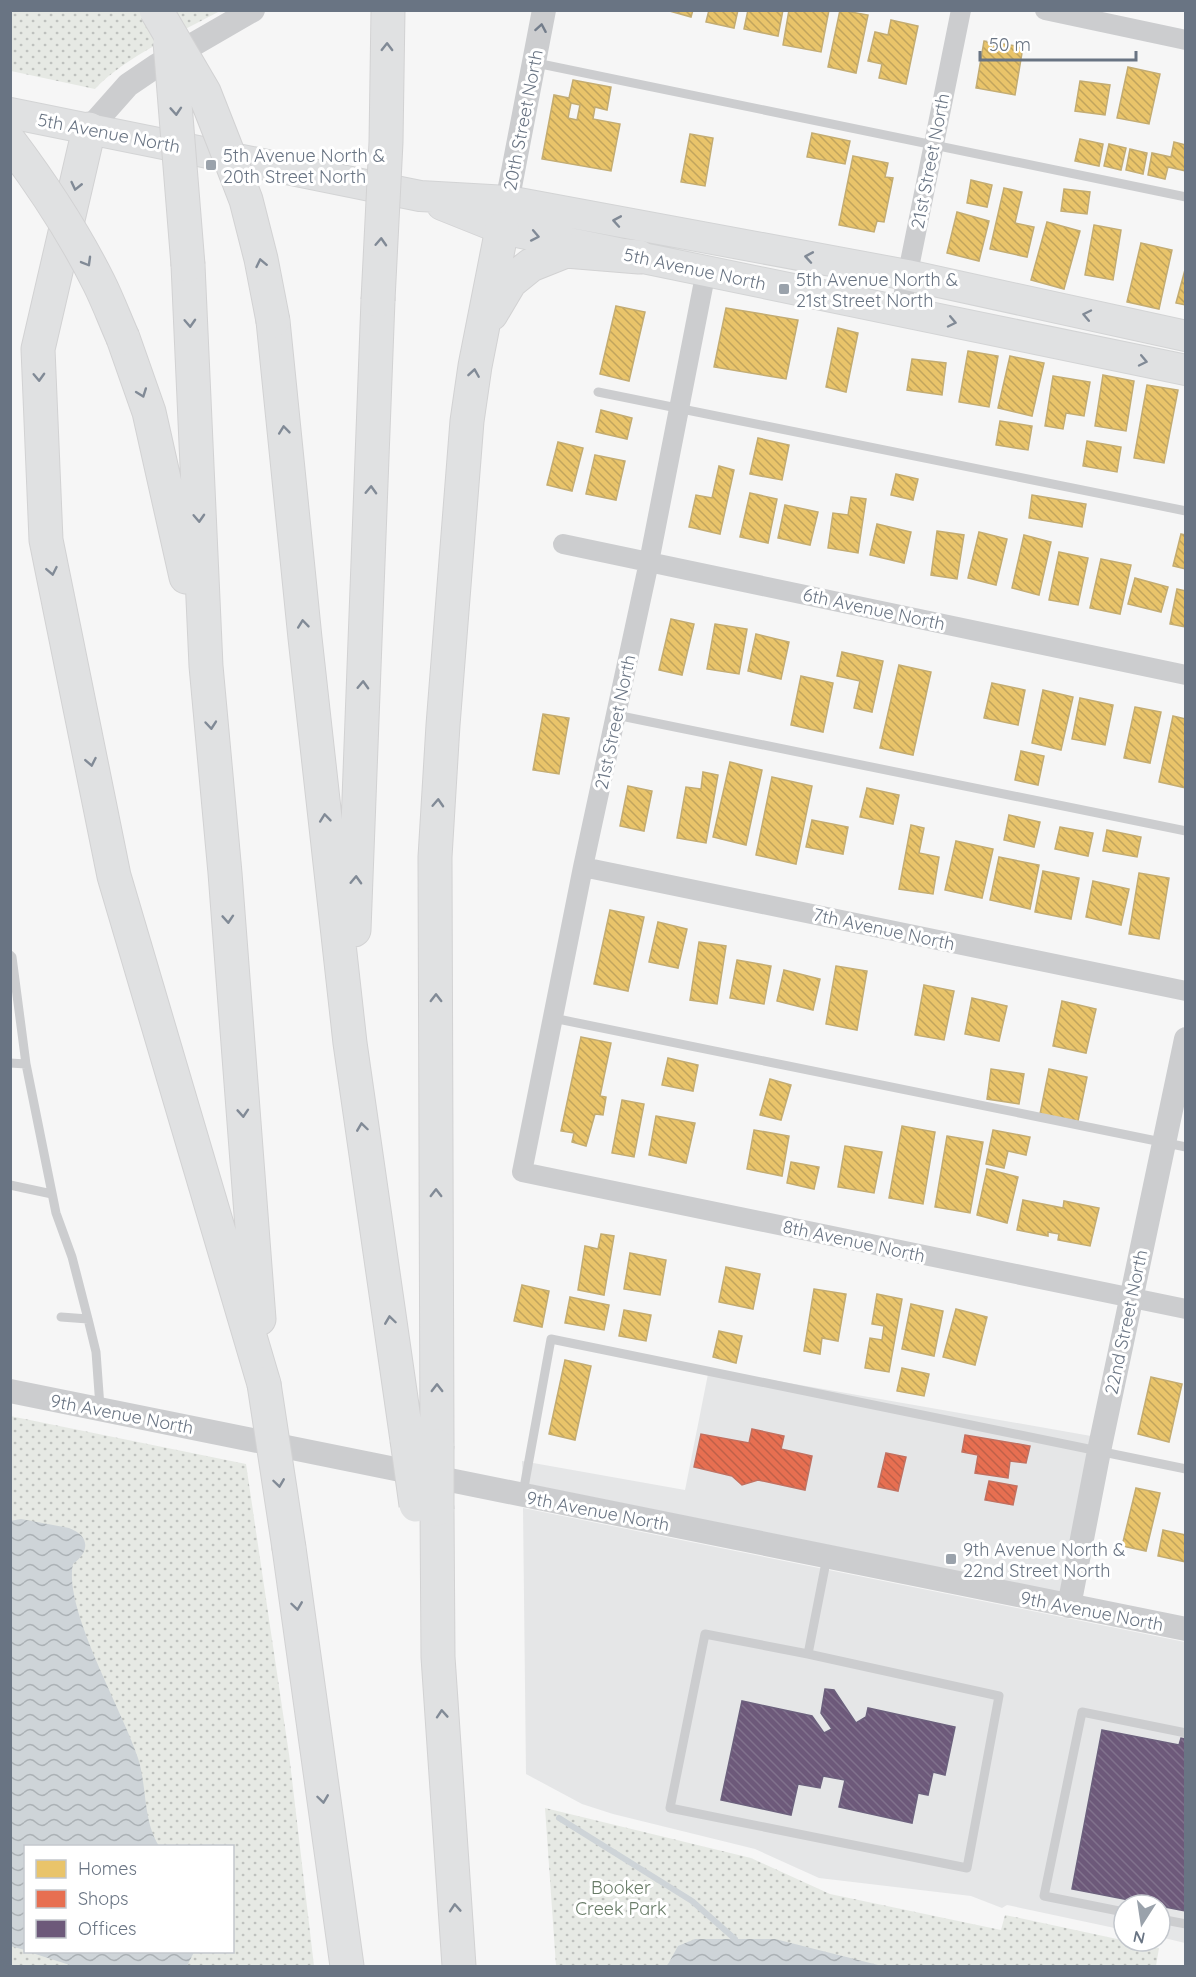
<svg xmlns="http://www.w3.org/2000/svg" width="1196" height="1977" font-family="Quicksand,sans-serif">
	<style>
		.built { fill: #e5e6e7 }
		.park { fill: url(#park-dots); fill-rule: evenodd }
		.water { fill: url(#water-waves) }
		.homes { fill: url(#homes-back-hatch); stroke: #c3ac72; stroke-width: 1.5; fill-rule: evenodd }
		.shops { fill: url(#shops-back-hatch); stroke: #c17060; stroke-width: 1.5 }
		.offices { fill: url(#offices-back-hatch); stroke: #6c617d; stroke-width: 1.5 }
		.lines { fill: none; stroke-linecap: round; stroke-linejoin: round }
		.stream { stroke: #ced4d8; stroke-width: 6 }
		.primary-casing { stroke: #d3d4d5; stroke-width: 32 }
		.motorway-casing { stroke: #d2d2d3; stroke-width: 35 }
		.service { stroke: #cccdcf; stroke-width: 9 }
		.minor { stroke: #cccdcf; stroke-width: 20 }
		.tertiary { stroke: #cccdcf; stroke-width: 24 }
		.primary { stroke: #e0e1e2; stroke-width: 30 }
		.motorway { stroke: #e0e1e2; stroke-width: 33 }
		.motorway-bridge-casing { stroke: #d2d2d3; stroke-width: 35; stroke-linecap: butt }
		.motorway-bridge { stroke: #e0e1e2; stroke-width: 33 }
		.oneway { stroke: #737d8b }
		.oneway2 { stroke: #818a96 }
		.poi-dot { fill: #9aa2ab; stroke: #fff; stroke-width: 2 }
		.labels { text-anchor: middle; dominant-baseline: central; stroke-width: 6; stroke-linejoin: round; paint-order: stroke }
		.street-label { font-size: 18px; fill: #697483; stroke: #fff }
		.poi-label { font-size: 18px; fill: #697483; stroke: #fff; text-anchor: start }
		.park-label { font-size: 18px; fill: #687b67; stroke: #fff }
	</style>
	<defs>
		<pattern id="park-dots" width="8" height="8" patternUnits="userSpaceOnUse" patternTransform="scale(1.5)"><rect width="8" height="8" fill="#e6e9e4"/><path d="M2 2h.1M6 6h.1" fill="none" stroke="#bec1be" stroke-width="1.8" stroke-linecap="round"/></pattern>
		<pattern id="water-waves" width="16" height="10" patternUnits="userSpaceOnUse" patternTransform="scale(1.5)"><rect width="16" height="10" fill="#ced4d8"/><path d="M0 5q4-4 8 0t8 0" fill="none" stroke="#abb1b5"/></pattern>
		<pattern id="homes-back-hatch" width="6" height="6" patternUnits="userSpaceOnUse" patternTransform="scale(1.5)"><rect width="6" height="6" fill="#e9c46a"/><path d="M-1 5l2 2M0 0l6 6M5-1l2 2" fill="none" stroke="#c1a45d"/></pattern>
		<pattern id="shops-back-hatch" width="6" height="6" patternUnits="userSpaceOnUse" patternTransform="scale(1.5)"><rect width="6" height="6" fill="#e76f51"/><path d="M-1 5l2 2M0 0l6 6M5-1l2 2" fill="none" stroke="#bf6049"/></pattern>
		<pattern id="offices-back-hatch" width="6" height="6" patternUnits="userSpaceOnUse" patternTransform="scale(1.5)"><rect width="6" height="6" fill="#6d597a"/><path d="M-1 5l2 2M0 0l6 6M5-1l2 2" fill="none" stroke="#81728d"/></pattern>
	</defs>
	<rect width="100%" height="100%" fill="#f6f6f6"/>
	<path class="built" d="M709 1369 1091 1436 1060 1592 523 1483 522 1461 685 1490Z
		M523 1508 1185 1642V1943L1160 1937V1905H1124V1930L1007 1905 1002 1908 971 1896 819 1878 755 1849 613 1814 582 1804 526 1774Z"/>
	<path class="park" d="M11 11H220C181 32 125 57 95 89L11 71Z
		M10 1416 246 1464 289 1754 314 1966H11ZM26 1846H232V1952H26Z
		M545 1808 751 1858 830 1894 1001 1930 1005 1915 1159 1948 1156 1966H556Z"/>
	<path class="water" d="M21 1519 69 1528C90 1536 90 1551 73 1564 63 1609 123 1711 138 1758 147 1786 143 1821 159 1846H26L25 1950 10 1946V1521Z
		M695 1939H775L882 1966H667L678 1946Z
		M29 1952H194L187 1966H73Z"/>
	<path class="homes" d="M666 10H693L691 17Z
		M709 10H738L734 28 706 22Z
		M748 10H783L778 36 744 29Z
		M789 10H829L821 52 783 45Z
		M840 10 868 15 856 73 828 67Z
		M891 20 918 26 906 84 879 78 882 64 868 61 875 32 888 35Z
		M984 41 1023 47 1015 95 976 88Z
		M1128 67 1160 74 1149 124 1117 118Z
		M573 80 611 87 607 110 595 107 593 119 620 124 611 171 542 159 554 95 569 98ZM571 103 580 105 577 120 568 118Z
		M1080 81 1110 85 1105 115 1075 111Z
		M812 133 850 141 845 164 807 157Z
		M690 134 713 138 705 186 681 182Z
		M1080 139 1103 144 1099 166 1075 161Z
		M1174 142 1186 145V171L1168 167 1165 179 1148 175 1152 153 1171 157Z
		M1109 144 1126 148 1121 170 1104 166Z
		M1130 149 1147 153 1143 174 1126 170Z
		M853 156 888 163 885 177 893 178 884 222 877 221 874 232 839 225Z
		M971 180 992 185 987 207 967 203Z
		M1004 188 1022 192 1015 223 1034 227 1027 257 990 249Z
		M1064 189 1090 192 1087 214 1061 211Z
		M957 212 989 221 979 261 947 253Z
		M1047 222 1080 231 1064 289 1031 280Z
		M1094 225 1121 230 1113 280 1085 275Z
		M1141 243 1172 250 1159 309 1127 302Z
		M1186 266V305L1176 303Z
		M616 306 645 312 629 381 600 374Z
		M726 308 798 320 786 379 714 367Z
		M838 328 858 333 846 392 826 387Z
		M968 351 998 356 989 407 959 402Z
		M1010 356 1044 363 1032 416 998 408Z
		M912 359 946 363 942 395 907 390Z
		M1103 375 1134 381 1126 431 1095 426Z
		M1053 376 1090 382 1084 416 1066 413 1063 429 1045 426Z
		M1147 385 1178 390 1164 463 1134 458Z
		M601 410 632 418 627 439 596 432Z
		M1000 421 1032 426 1028 450 996 445Z
		M758 438 789 445 782 480 750 474Z
		M1087 441 1121 447 1117 472 1083 466Z
		M558 442 583 448 572 491 547 485Z
		M595 455 625 461 616 500 586 494Z
		M719 466 734 470 720 534 689 527 696 495 712 498Z
		M896 474 918 479 913 500 891 495Z
		M750 493 777 499 768 543 740 537Z
		M1032 495 1086 504 1082 527 1029 518Z
		M851 497 866 499 858 553 828 548 833 513 848 515Z
		M785 505 818 512 810 545 778 538Z
		M877 524 911 532 904 563 870 555Z
		M937 531 964 535 957 579 931 575Z
		M979 532 1007 539 996 585 968 578Z
		M1181 534 1186 535V569L1173 566Z
		M1024 535 1051 542 1039 595 1012 588Z
		M1059 552 1088 558 1078 605 1049 600Z
		M1101 559 1131 565 1120 614 1090 608Z
		M1135 578 1168 587 1161 612 1128 604Z
		M1177 589 1186 591V627L1170 624Z
		M671 619 694 624 682 675 659 670Z
		M715 624 747 629 739 674 707 669Z
		M756 634 789 642 781 679 748 671Z
		M842 652 883 661 872 712 854 708 860 681 837 676Z
		M899 665 931 672 913 755 880 748Z
		M801 676 833 683 823 732 791 725Z
		M992 683 1025 690 1018 725 984 718Z
		M1043 690 1073 697 1061 750 1032 743Z
		M1080 698 1113 705 1105 745 1072 739Z
		M1135 707 1161 712 1150 763 1124 758Z
		M543 714 569 718 559 774 533 770Z
		M1173 716 1186 719V788L1159 782Z
		M1021 751 1044 756 1038 785 1015 780Z
		M730 762 762 770 746 845 713 837Z
		M703 772 718 775 706 843 677 838 686 787 701 789Z
		M772 777 812 786 796 864 756 855Z
		M628 786 652 791 644 831 620 826Z
		M867 788 899 795 893 824 860 817Z
		M1009 815 1040 822 1034 847 1004 840Z
		M812 820 848 827 843 854 806 847Z
		M911 825 924 828 919 853 939 857 933 894 899 889Z
		M1060 827 1093 833 1088 856 1055 849Z
		M1107 830 1141 837 1137 857 1103 851Z
		M956 841 993 849 982 898 945 890Z
		M999 857 1039 865 1030 909 990 900Z
		M1043 871 1079 878 1071 919 1035 912Z
		M1139 873 1169 878 1159 939 1129 934Z
		M1093 881 1129 889 1121 925 1086 917Z
		M610 910 644 917 628 991 594 984Z
		M658 922 687 929 678 968 649 962Z
		M699 942 726 946 717 1004 690 1000Z
		M737 960 771 966 764 1004 730 998Z
		M836 966 867 971 857 1030 826 1024Z
		M784 970 820 979 813 1010 777 1001Z
		M924 985 954 991 944 1040 915 1035Z
		M972 998 1007 1006 999 1041 965 1034Z
		M1062 1001 1096 1009 1086 1053 1053 1046Z
		M581 1037 611 1043 600 1096 606 1097 603 1115 595 1114 586 1146 572 1142 574 1133 561 1131Z
		M668 1058 698 1065 693 1091 662 1085Z
		M991 1069 1024 1074 1019 1104 987 1099Z
		M1049 1069 1087 1077 1078 1121 1040 1114Z
		M770 1079 791 1085 781 1120 760 1115Z
		M622 1100 644 1104 634 1157 612 1153Z
		M656 1116 695 1123 686 1163 649 1155Z
		M902 1126 935 1132 923 1204 889 1198Z
		M754 1130 789 1136 782 1176 747 1169Z
		M993 1130 1030 1137 1026 1155 1008 1151 1004 1168 986 1164Z
		M947 1136 983 1142 970 1213 935 1207Z
		M845 1146 882 1152 874 1193 838 1187Z
		M791 1162 819 1167 814 1189 787 1183Z
		M987 1169 1018 1177 1007 1223 977 1215Z
		M1023 1200 1063 1208 1064 1201 1099 1208 1090 1246 1058 1240 1059 1234 1048 1232V1236L1017 1230Z
		M601 1234 614 1236 604 1295 578 1290 585 1246 598 1249Z
		M630 1253 666 1260 660 1295 624 1289Z
		M726 1267 760 1274 753 1309 719 1302Z
		M522 1285 549 1291 542 1327 514 1321Z
		M814 1289 846 1294 838 1341 822 1338 820 1354 804 1351Z
		M877 1294 902 1299 889 1372 865 1368 870 1338 882 1340 884 1326 872 1324Z
		M570 1297 609 1305 604 1330 565 1323Z
		M911 1304 943 1311 934 1356 902 1349Z
		M956 1309 987 1317 975 1365 943 1357Z
		M624 1310 651 1315 646 1341 619 1336Z
		M719 1331 742 1336 736 1363 713 1357Z
		M565 1360 591 1366 575 1440 549 1434Z
		M902 1368 929 1374 924 1396 897 1391Z
		M1151 1377 1182 1384 1169 1442 1138 1434Z
		M1136 1488 1160 1493 1146 1551 1122 1546Z
		M1163 1530 1186 1535V1562L1158 1556Z"/>
	<path class="shops" d="M752 1429 784 1436 781 1449 812 1456 805 1490 758 1480 742 1485 732 1476 694 1467 701 1434 749 1443Z
		M965 1435 1030 1446 1026 1463 1010 1461 1008 1478 975 1473 978 1455 962 1452Z
		M886 1453 906 1457 898 1491 878 1487Z
		M989 1481 1017 1486 1013 1505 985 1500Z"/>
	<path class="offices" d="M825 1689 834 1690 856 1723 866 1717 868 1708 955 1727 945 1775 933 1772 928 1795 918 1793 912 1823 839 1807 845 1780 823 1776 820 1788 798 1784 791 1815 721 1800 742 1701 812 1716 824 1733 832 1729 821 1713Z
		M1102 1730 1179 1745 1181 1738 1186 1739V1911L1072 1889Z"/>
	<g class="lines">
		<path class="stream" d="M559 1818 692 1901 735 1939"/>
		<defs>
			<path id="primary" d="M10 113 420 196 508 201 907 275 1186 336
				M442 205 502 229 1186 370"/>
			<path id="motorway" d="M89 129 38 349 46 540 114 876 264 1384
				M188 265 206 666 225 873 259 1319
				M491 314 510 282 531 265 566 251 639 257
				M273 321 305 638 350 1043 407 1440
				M123 338 149 412 186 577
				M354 930 378 300
				M437 1446 435 857 443 725 467 421 475 366 502 229
				M437 1509 438 1657 459 1966
				M289 1548 347 1966"/>
		</defs>
		<use href="#primary" class="primary-casing"/>
		<use href="#motorway" class="motorway-casing"/>
		<path class="service" d="M536 63 1186 197
			M598 392 1186 511
			M616 715 1186 831
			M10 955 12 957 26 1064
			M553 1018 1186 1147
			M10 1063 26 1064 56 1213 72 1257 88 1319
			M10 1185 52 1194
			M61 1317 88 1319 96 1352 100 1407
			M523 1493 551 1339 1186 1469
			M808 1654 999 1696 967 1868 670 1808 705 1634 808 1654 827 1557
			M1124 1912 1044 1896 1082 1712 1186 1733
			M1160 1919 1186 1924"/>
		<path class="minor" d="M1045 10 1186 40
			M706 271 649 562 583 867 522 1172 1186 1309
			M900 312 961 10
			M563 544 1186 675
			M583 867 1186 991"/>
		<path class="tertiary" d="M89 129 128 85 156 66 253 10
			M504 218 544 10
			M10 1391 1186 1629
			M1069 1606 1099 1451 1186 1039"/>
		<use href="#primary" class="primary"/>
		<use href="#motorway" class="motorway"/>
		<defs>
			<path id="motorway-bridge" d="M156 10 204 92 224 143 246 200 261 259 273 321
				M170 42 188 265
				M10 142C43 186 74 233 99 283 108 301 115 320 123 338
				M378 300 386 142 388 10
				M264 1384 289 1548
				M407 1440 416 1505
				M437 1446V1509"/>
		</defs>
		<use href="#motorway-bridge" class="motorway-bridge-casing"/>
		<use href="#motorway-bridge" class="motorway-bridge"/>
	</g>
	<defs><path id="oneway-chevron" d="M-2-3.5L2.5 0L-2 3.5" fill="none" stroke-width="1.6" stroke-linecap="round" stroke-linejoin="round" transform="scale(1.5)"/></defs>
	<use class="oneway" href="#oneway-chevron" transform="translate(541 28) rotate(-80)"/>
	<g class="oneway2">
		<use href="#oneway-chevron" transform="translate(387 47) rotate(-89)"/>
		<use href="#oneway-chevron" transform="translate(176 111) rotate(86)"/>
		<use href="#oneway-chevron" transform="translate(76 186) rotate(103)"/>
		<use href="#oneway-chevron" transform="translate(617 221) rotate(-170)"/>
		<use href="#oneway-chevron" transform="translate(535 236) rotate(11)"/>
		<use href="#oneway-chevron" transform="translate(381 242) rotate(-87)"/>
		<use href="#oneway-chevron" transform="translate(809 257) rotate(-170)"/>
		<use href="#oneway-chevron" transform="translate(87 262) rotate(60)"/>
		<use href="#oneway-chevron" transform="translate(261 263) rotate(-102)"/>
		<use href="#oneway-chevron" transform="translate(1087 315) rotate(-168)"/>
		<use href="#oneway-chevron" transform="translate(952 322) rotate(12)"/>
		<use href="#oneway-chevron" transform="translate(190 323) rotate(87)"/>
		<use href="#oneway-chevron" transform="translate(1143 361) rotate(12)"/>
		<use href="#oneway-chevron" transform="translate(474 373) rotate(-81)"/>
		<use href="#oneway-chevron" transform="translate(39 377) rotate(88)"/>
		<use href="#oneway-chevron" transform="translate(142 393) rotate(70)"/>
		<use href="#oneway-chevron" transform="translate(284 430) rotate(-96)"/>
		<use href="#oneway-chevron" transform="translate(371 490) rotate(-88)"/>
		<use href="#oneway-chevron" transform="translate(199 518) rotate(87)"/>
		<use href="#oneway-chevron" transform="translate(52 571) rotate(79)"/>
		<use href="#oneway-chevron" transform="translate(303 624) rotate(-96)"/>
		<use href="#oneway-chevron" transform="translate(363 685) rotate(-88)"/>
		<use href="#oneway-chevron" transform="translate(211 725) rotate(85)"/>
		<use href="#oneway-chevron" transform="translate(91 762) rotate(79)"/>
		<use href="#oneway-chevron" transform="translate(438 803) rotate(-87)"/>
		<use href="#oneway-chevron" transform="translate(325 818) rotate(-96)"/>
		<use href="#oneway-chevron" transform="translate(356 880) rotate(-88)"/>
		<use href="#oneway-chevron" transform="translate(228 919) rotate(86)"/>
		<use href="#oneway-chevron" transform="translate(436 998) rotate(-90)"/>
		<use href="#oneway-chevron" transform="translate(243 1113) rotate(86)"/>
		<use href="#oneway-chevron" transform="translate(362 1127) rotate(-98)"/>
		<use href="#oneway-chevron" transform="translate(436 1193) rotate(-90)"/>
		<use href="#oneway-chevron" transform="translate(390 1320) rotate(-98)"/>
		<use href="#oneway-chevron" transform="translate(437 1388) rotate(-90)"/>
		<use href="#oneway-chevron" transform="translate(279 1483) rotate(82)"/>
		<use href="#oneway-chevron" transform="translate(297 1606) rotate(82)"/>
		<use href="#oneway-chevron" transform="translate(442 1714) rotate(-94)"/>
		<use href="#oneway-chevron" transform="translate(323 1799) rotate(82)"/>
		<use href="#oneway-chevron" transform="translate(455 1908) rotate(-94)"/>
	</g>
	<g class="poi-dot">
		<rect x="205" y="159" width="12" height="12" rx="3"/>
		<rect x="778" y="283" width="12" height="12" rx="3"/>
		<rect x="945" y="1553" width="12" height="12" rx="3"/>
	</g>
	<g class="labels">
		<g class="street-label">
			<text transform="translate(523 120) rotate(-79)">20th Street North</text>
			<text transform="translate(109 133) rotate(11)">5th Avenue North</text>
			<text transform="translate(930 161) rotate(-79)">21st Street North</text>
			<text transform="translate(695 269) rotate(12)">5th Avenue North</text>
			<text transform="translate(874 609) rotate(12)">6th Avenue North</text>
			<text transform="translate(615 722) rotate(-78)">21st Street North</text>
			<text transform="translate(884 929) rotate(12)">7th Avenue North</text>
			<text transform="translate(854 1241) rotate(12)">8th Avenue North</text>
			<text transform="translate(1126 1322) rotate(-78)">22nd Street North</text>
			<text transform="translate(122 1414) rotate(11)">9th Avenue North</text>
			<text transform="translate(598 1511) rotate(11)">9th Avenue North</text>
			<text transform="translate(1092 1611) rotate(11)">9th Avenue North</text>
		</g>
		<g class="poi-label">
			<text x="223" y="155">5th Avenue North &amp;<tspan x="223" dy="21">20th Street North</tspan></text>
			<text x="796" y="279">5th Avenue North &amp;<tspan x="796" dy="21">21st Street North</tspan></text>
			<text x="963" y="1549">9th Avenue North &amp;<tspan x="963" dy="21">22nd Street North</tspan></text>
		</g>
		<g class="park-label">
			<text x="621" y="1887">Booker<tspan x="621" dy="21">Creek Park</tspan></text>
		</g>
	</g>
	<rect width="1196" height="1977" fill="none" stroke="#697483" stroke-width="24"/>
	<rect x="24" y="1845" width="210" height="108" fill="#ffffff" stroke="#c3c7cd" stroke-width="1.5"/>
	<rect x="36" y="1860" width="30" height="18" fill="#e9c46a" stroke="#c3c7cd" stroke-width="1.5"/>
	<text x="78" y="1875" font-size="18" fill="#697483">Homes</text>
	<rect x="36" y="1890" width="30" height="18" fill="#e76f51" stroke="#c3c7cd" stroke-width="1.5"/>
	<text x="78" y="1905" font-size="18" fill="#697483">Shops</text>
	<rect x="36" y="1920" width="30" height="18" fill="#6d597a" stroke="#c3c7cd" stroke-width="1.5"/>
	<text x="78" y="1935" font-size="18" fill="#697483">Offices</text>
	<g transform="translate(1142 1923) rotate(192)"><circle r="28" fill="#ffffff" stroke="#c3c7cd" stroke-width="1.5"/>
	<path d="M0-4.5L10 22L0 15L-10 22Z" fill="#9aa2ab"/>
	<text y="-9" font-size="16" font-weight="bold" text-anchor="middle" fill="#697483">N</text>
	</g>
	<path d="M980 51v9h156v-9" fill="none" stroke="#697483" stroke-width="3"/>
	<text x="989" y="51" font-size="18" fill="#697483" stroke="#ffffff" stroke-width="4.5" paint-order="stroke">50 m</text>
</svg>
